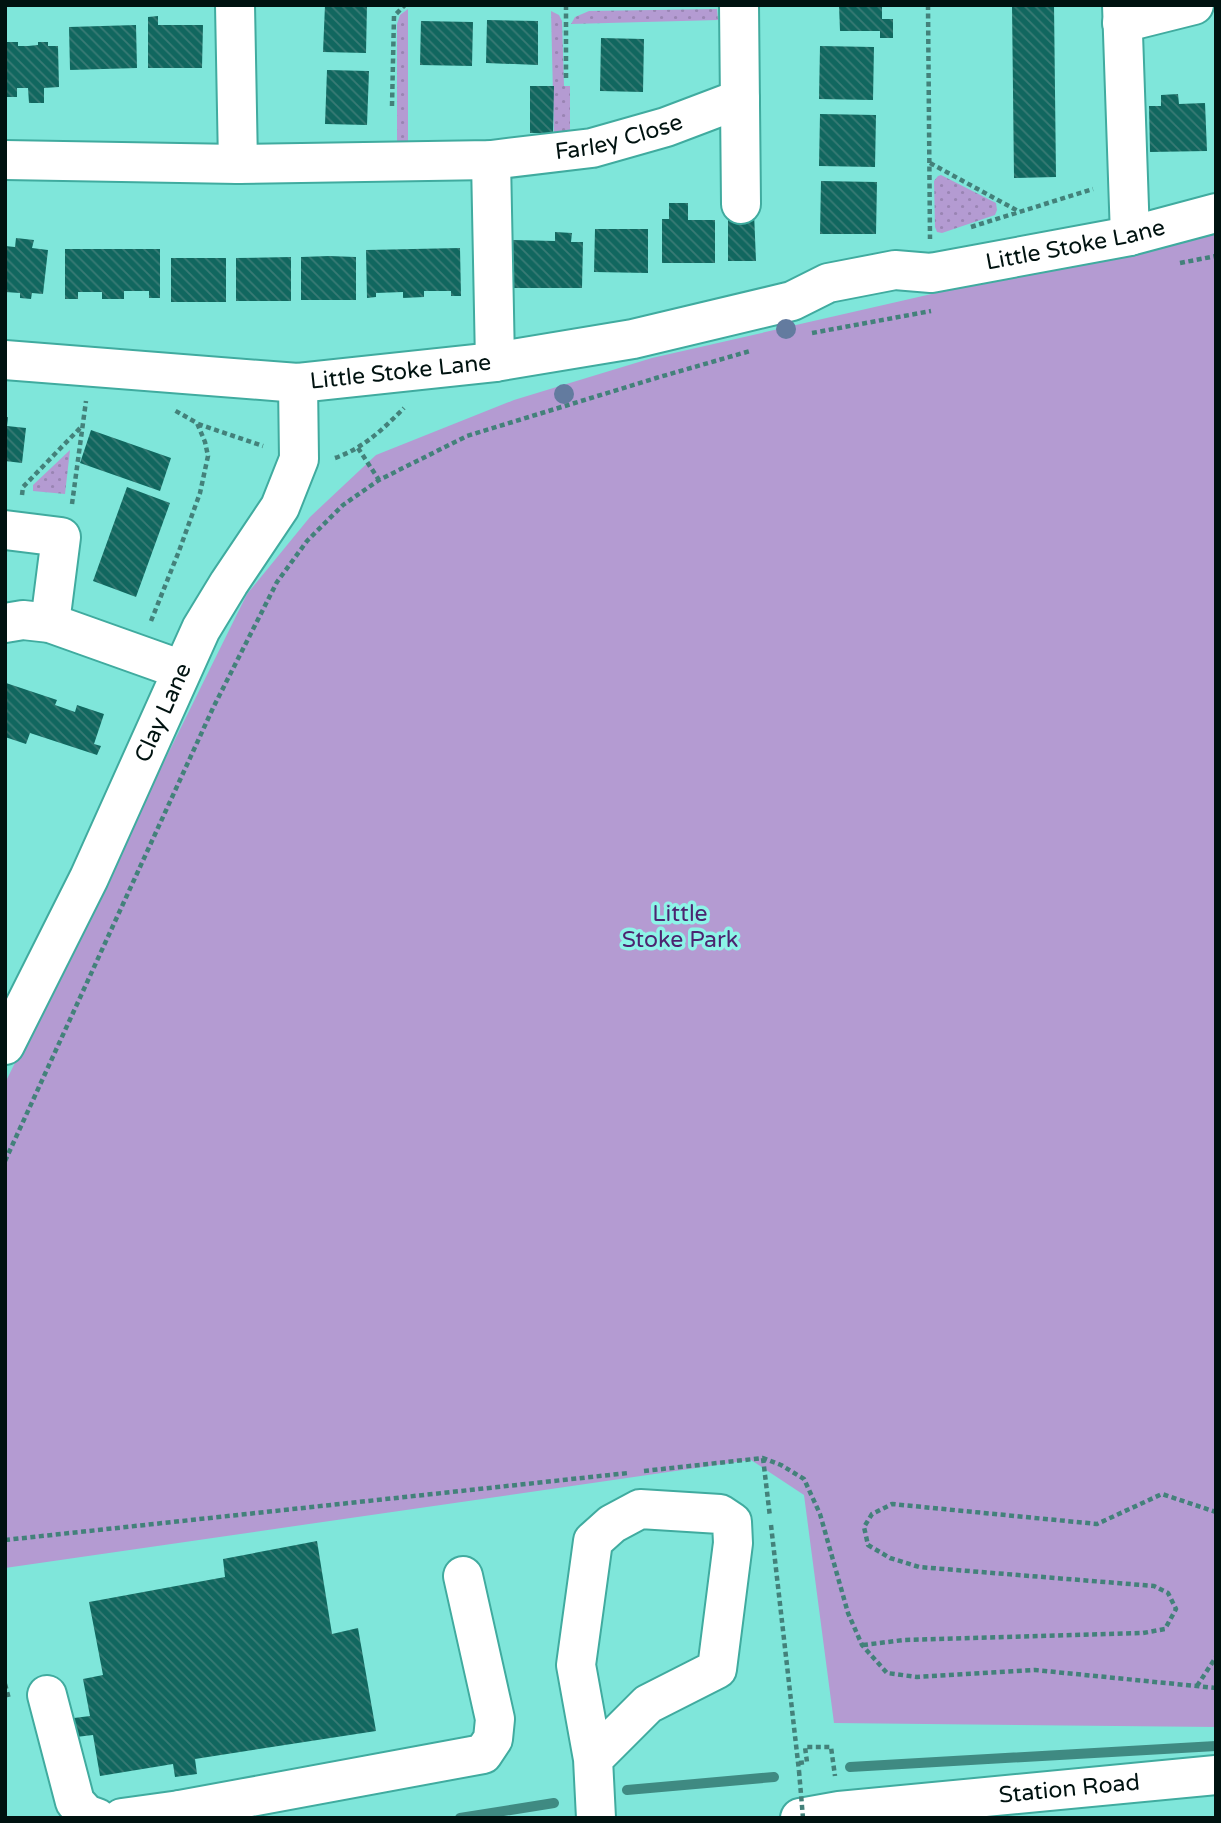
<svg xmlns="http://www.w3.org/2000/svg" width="1221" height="1823" font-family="'Varela Round',sans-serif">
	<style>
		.grass { fill: url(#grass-dots) }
		.park { fill: #b49bd2 }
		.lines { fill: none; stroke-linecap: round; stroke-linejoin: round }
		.stream { stroke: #3f8a82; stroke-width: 10 }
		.building { fill: url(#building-back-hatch) }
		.minor-casing { stroke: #40ab9f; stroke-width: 42 }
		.path { stroke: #43817a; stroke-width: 4.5; stroke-dasharray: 5 3.5; stroke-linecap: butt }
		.minor { stroke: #fff; stroke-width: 38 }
		.path-bridge { stroke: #43817a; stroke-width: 4.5; stroke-dasharray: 5 3.5; stroke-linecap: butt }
		.tree { fill: #637b9f }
		.labels { text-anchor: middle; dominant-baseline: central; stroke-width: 7; stroke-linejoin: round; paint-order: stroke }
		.street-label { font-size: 23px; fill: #001210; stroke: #8df4e7 }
		.park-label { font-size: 23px; fill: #4c246f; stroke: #8df4e7 }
	</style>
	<defs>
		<pattern id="grass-dots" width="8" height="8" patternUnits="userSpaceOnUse" patternTransform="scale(1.75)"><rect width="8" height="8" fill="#b49bd2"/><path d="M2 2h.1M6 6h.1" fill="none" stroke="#9984b3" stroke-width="1.8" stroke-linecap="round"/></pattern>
		<pattern id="building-back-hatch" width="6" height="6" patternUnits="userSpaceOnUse" patternTransform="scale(1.75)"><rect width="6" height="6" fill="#11675f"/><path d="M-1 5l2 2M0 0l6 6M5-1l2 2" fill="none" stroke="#397b75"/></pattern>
	</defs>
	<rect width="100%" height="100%" fill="#7fe6da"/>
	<path class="grass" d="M408 9V142L397 141V24L400 15Z
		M717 9 718 20 571 24 575 17 589 11Z
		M551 11 559 15 562 21 564 86H570V133L554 136Z
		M941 175 996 203 997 210 995 215 942 233 937 232 935 227 934 181 938 176Z
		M70 450 65 494 33 491V485Z"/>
	<path class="park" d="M1216 229V1727L834 1723 804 1495 751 1460 5 1568V1083L247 594 310 517 376 455 514 400 652 358Z"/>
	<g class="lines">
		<path class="stream" d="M850 1767 1216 1746
			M627 1790 774 1777
			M460 1818 554 1803"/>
	</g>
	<path class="building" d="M325 5H367L366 53 323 52Z
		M839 5H882V19H893V38H880V31H840Z
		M1012 5H1054L1056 177 1014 178Z
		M158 16V25H203L202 68H148V17Z
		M487 20 538 21V65L486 63Z
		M421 21 473 22 472 66 420 65Z
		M136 25 137 68 70 70 69 27Z
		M601 38 644 39 643 92 600 91Z
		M5 42H18V46H28L38 45V42H48V46H58L59 87 44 88V103H29L28 88H17V97H5Z
		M820 46 874 47 873 100 819 99Z
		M327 70 369 71 367 125 325 124Z
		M530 86H554L553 133H530Z
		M1178 94 1179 104 1205 103 1207 151 1150 152 1149 106H1161V95Z
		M820 114 876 115 875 167 819 166Z
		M821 181 877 182 876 234H820Z
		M669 203H688V220H715V263H662V219H669Z
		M728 212H754L756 261H728Z
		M595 229H648V273L594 272Z
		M555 232 572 233 571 242H583L582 288H511L512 240 555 241Z
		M16 238 34 240 32 248 48 250 43 294 32 293 31 299 20 298V293L5 292V246L15 247Z
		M460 248 461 296H451V291H424V297L403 298V292L376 293V297L367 298 366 250Z
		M65 249H160V298H149V291H124V299H102V292H78V299H65Z
		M329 256 356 257V300H301V257Z
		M291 257V301H236V258Z
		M171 258H226V302H171Z
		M5 417H8L7 426 26 428 22 463 5 461Z
		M91 430 171 458 160 491 80 463Z
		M127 487 170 503 136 597 93 581Z
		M6 683 57 700 55 705 75 712 77 705 104 714 94 744 101 746 97 755 30 733 26 744 5 737Z
		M317 1541 332 1634 358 1628 376 1731 195 1759 197 1774 175 1777 173 1764 100 1776 93 1735 76 1737 74 1718 90 1716 83 1679 103 1675 89 1602 225 1577 223 1559Z"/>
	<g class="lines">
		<defs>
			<g id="minor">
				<path d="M235 5 238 164"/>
				<path d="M739 5 741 204"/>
				<path d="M1122 5 1130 236"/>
				<path d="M1122 23 1194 5"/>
				<path id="s1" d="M5 160 238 164 491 160 592 148 666 127 740 99"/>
				<path d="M491 160 495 362"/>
				<path id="s2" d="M5 360 298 383 495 362 633 339 792 301 828 283 895 270 931 273 1130 236 1216 213"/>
				<path d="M5 530 61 537 50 623"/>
				<path d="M5 623 23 620 50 623 182 670"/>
				<path id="s3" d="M5 1045 89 878 201 629 229 583 280 507 299 459 298 383"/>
				<path d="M47 1695 75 1802 86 1814 97 1818"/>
				<path d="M593 1759 648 1704 717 1669 733 1543 732 1522 720 1514 640 1509 612 1524 593 1541 576 1665 593 1759 596 1818"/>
				<path d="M180 1810 483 1754 493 1739 495 1719 463 1576"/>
				<path d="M122 1818 180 1810 181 1818"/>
				<path id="s4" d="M800 1818 839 1811 1216 1775"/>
			</g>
		</defs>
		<use href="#minor" class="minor-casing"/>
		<path class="path" d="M566 5V80
			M928 5 930 239
			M392 106 394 16 405 5
			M930 163 1018 211
			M971 227 1093 189
			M1180 263 1216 256
			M812 333 931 311
			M198 424 263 446
			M358 448 379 480
			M335 458C364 448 383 429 404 408
			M22 495 23 487 82 426
			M72 504 86 401
			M151 621 179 551 200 493 208 456 205 442 197 423 174 410
			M5 1161 213 708 277 582 307 541 343 505 379 480 467 436 656 378 750 351
			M763 1458 770 1517
			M644 1471 763 1458 781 1465 804 1479 820 1514 848 1613 862 1645 887 1673 917 1677 1035 1670 1216 1688
			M771 1525 799 1771
			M5 1540 628 1473
			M863 1645 904 1640 1143 1633 1165 1629 1176 1609 1168 1593 1154 1586 919 1567 890 1558 868 1545 864 1527 872 1514 892 1504 1097 1524 1162 1494 1216 1512
			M5 1684 9 1699
			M1197 1686 1216 1657
			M799 1763 807 1762 805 1747H831L835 1776"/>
		<use href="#minor" class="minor"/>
		<path class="path-bridge" d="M799 1771 803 1818"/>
	</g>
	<g class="tree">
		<circle cx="786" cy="329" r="10"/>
		<circle cx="564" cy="394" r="10"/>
	</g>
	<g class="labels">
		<g class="street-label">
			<text stroke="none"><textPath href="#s1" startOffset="616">Farley Close</textPath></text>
			<text stroke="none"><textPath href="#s2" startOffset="1087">Little Stoke Lane</textPath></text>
			<text stroke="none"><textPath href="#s2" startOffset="397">Little Stoke Lane</textPath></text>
			<text stroke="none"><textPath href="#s3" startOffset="368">Clay Lane</textPath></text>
			<text stroke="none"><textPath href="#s4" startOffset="271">Station Road</textPath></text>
		</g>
		<g class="park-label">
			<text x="680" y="914">Little<tspan x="680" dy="26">Stoke Park</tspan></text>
		</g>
	</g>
	<rect width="1221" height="1823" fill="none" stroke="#001210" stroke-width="14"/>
</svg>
